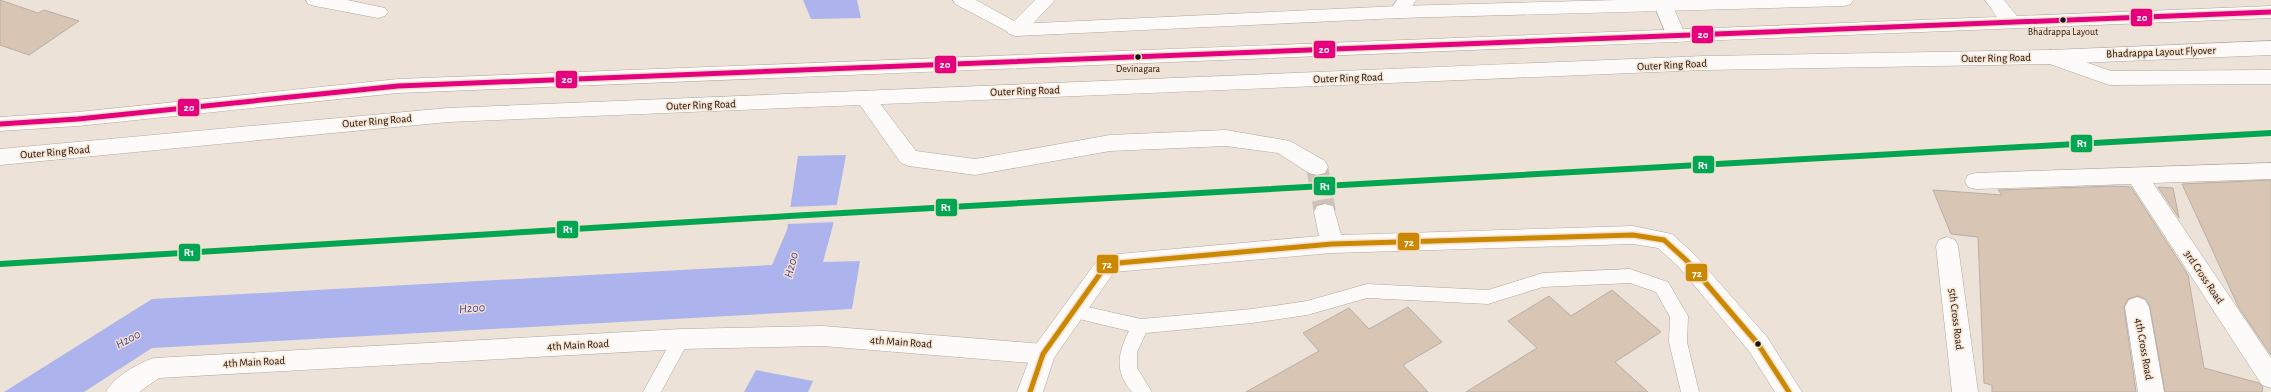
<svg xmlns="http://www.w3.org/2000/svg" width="2271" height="392" font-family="'Alegreya Sans',sans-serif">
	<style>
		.water { fill: #adb3ec }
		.pier { fill: #ede2d8 }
		.building { fill: #d9c5b3; stroke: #b7aea6 }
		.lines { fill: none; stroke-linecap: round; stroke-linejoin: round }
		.secondary-tunnel { stroke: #cdc3ba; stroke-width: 22; stroke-dasharray: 22 11; stroke-linecap: butt }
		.lane-casing { stroke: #aea69e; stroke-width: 1 }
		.street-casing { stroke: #aea69e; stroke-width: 1 }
		.secondary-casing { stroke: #aea69e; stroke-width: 1 }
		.highway-casing { stroke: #aea69e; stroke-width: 1 }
		.lane { fill: #fcfbf9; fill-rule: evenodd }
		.street { fill: #fcfbf9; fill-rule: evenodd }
		.secondary { fill: #fcfbf9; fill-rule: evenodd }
		.highway { fill: #fcfbf9; fill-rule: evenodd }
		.bus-1-casing { stroke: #f6e1cf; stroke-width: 8 }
		.bus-2-casing { stroke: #f6e1cf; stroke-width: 8 }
		.bus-1 { stroke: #e5007d; stroke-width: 5 }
		.bus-2 { stroke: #cb8903; stroke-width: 5 }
		.rail-1-casing { stroke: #f6e1cf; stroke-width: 9 }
		.rail-1 { stroke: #00a651; stroke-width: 6 }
		.bus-dot { fill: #1a130d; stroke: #f6e1cf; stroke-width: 1.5 }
		.labels { text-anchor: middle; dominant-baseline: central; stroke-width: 3; stroke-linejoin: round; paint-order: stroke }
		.bus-label { font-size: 10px; fill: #1a130d; stroke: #f6e1cf }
		.street-label { font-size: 11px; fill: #1a130d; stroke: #f6e1cf }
		.water-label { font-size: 12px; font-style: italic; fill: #353697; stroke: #f6e1cf }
		.line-badge { stroke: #f6e1cf; stroke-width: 1.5 }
		.badge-label { font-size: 11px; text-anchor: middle; font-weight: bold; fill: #fff }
	</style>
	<rect width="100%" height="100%" fill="#ede2d8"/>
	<path class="water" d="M803 0H857L861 18 811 19Z
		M846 155 833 225 823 262 860 261 852 309 152 348 84 392H4L152 299 772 265 787 230 798 156Z
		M756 370 813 381 808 392H744Z"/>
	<path class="pier" d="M837 205 834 222 788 224 790 207Z"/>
	<path class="building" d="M0 0 38 13 44 10 79 21 29 55 0 45Z
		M2271 180V355L2239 308 2182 184Z
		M2114 186 2131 187 2188 275 2204 368 2259 383 2263 387 2262 392H2165L2150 307 2146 299 2138 296 2128 299 2124 307 2136 392H1992V385L1984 383 1978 237 1951 234 1933 190 2002 195 1998 190Z
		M2158 187 2173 188 2179 218Z
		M1612 290 1661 332 1615 362 1648 392H1466L1537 348 1508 321 1549 296 1571 316Z
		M1408 307 1442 342 1403 365 1428 392H1246L1319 351 1303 333 1349 308 1369 329Z"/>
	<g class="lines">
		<path class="secondary-tunnel" d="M1317 167 1325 212"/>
		<defs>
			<path id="lane" d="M1630 269 1668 282 1685 311 1688 316 1687 342 1699 392H1681L1669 342 1670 317 1656 292 1630 283 1543 287 1488 304 1367 298 1307 315 1252 323 1146 333 1137 352V368L1152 392H1132C1114 372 1118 353 1129 331L1075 318 1069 316 1066 311 1069 306 1075 304 1141 319 1252 309 1307 301 1367 284 1488 290 1543 273Z
				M681 332 687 334 690 339 661 392H643L675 334Z"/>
			<path id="street" d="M306 0H347L385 8 388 12 385 16 378 18 315 6 308 4Z
				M953 0H976L1014 21 1035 0H1055L1023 34 1016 36 955 4Z
				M1397 0H1416L1406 16 1399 18 1392 16 1389 12Z
				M1652 0H1670L1686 36 1683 41 1676 42 1669 41Z
				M2271 163V179L2153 183 2271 358V388L2262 385 2131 184 1976 189 1968 187 1965 181 1968 175 1976 173Z
				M1947 237 1955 240 1958 246 1978 392H1952L1936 246 1939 240Z
				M2137 297 2145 300 2149 307 2164 392H2138L2125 307 2129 300Z
				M823 326 1043 344 1052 347 1055 354 1052 361 1043 364 823 346 681 349 159 378 139 392H106C114 377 138 363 154 358L681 329Z"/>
			<path id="secondary" d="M1619 0H1853L1851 4 1844 6 1399 18 1016 36 1009 34 1006 30 1009 26 1016 24 1399 6Z
				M2051 50 2111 71 2271 70V84L2109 85 2044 62 2041 57 2044 52Z
				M865 91 872 93 916 151 975 159 1110 135 1226 130 1290 141 1325 161 1328 167 1325 173 1317 175 1309 173 1278 153 1226 146 1110 151 975 175 909 166 901 163 855 98 858 93Z
				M1325 204 1333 206 1341 235 1633 226 1672 234 1694 254 1767 337 1802 392H1775L1749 351 1678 266 1658 248 1633 244 1332 253 1114 272 1054 358 1043 392H1017L1034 347 1099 258 1107 255 1319 236 1314 212 1317 206Z"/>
			<path id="highway" d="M1985 0H2004L2017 16 2271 6V18L398 93 78 126 0 131V117L78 112 398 79 1997 17Z
				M2271 41V55L2051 64 1704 70 448 122 0 165V149L448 108 1704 56 2051 50Z"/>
		</defs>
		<use href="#lane" class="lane-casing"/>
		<use href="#street" class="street-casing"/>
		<use href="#secondary" class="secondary-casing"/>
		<use href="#highway" class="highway-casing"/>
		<use href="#lane" class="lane"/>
		<use href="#street" class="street"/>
		<use href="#secondary" class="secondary"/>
		<use href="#highway" class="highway"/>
		<defs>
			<path id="bus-1" d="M0 124 78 119 398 86 2271 12"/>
			<path id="bus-2" d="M1030 392 1043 354 1107 264 1332 244 1633 235 1664 240 1686 260 1758 344 1789 392"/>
		</defs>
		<use href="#bus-1" class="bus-1-casing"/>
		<use href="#bus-2" class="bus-2-casing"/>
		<use href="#bus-1" class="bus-1"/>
		<use href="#bus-2" class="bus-2"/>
		<defs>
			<path id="rail-1" d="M0 264 789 216 2271 133"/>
		</defs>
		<use href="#rail-1" class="rail-1-casing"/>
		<use href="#rail-1" class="rail-1"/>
	</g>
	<g class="bus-dot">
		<circle cx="2063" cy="20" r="3.5"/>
		<circle cx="1138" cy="57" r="3.5"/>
		<circle cx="1758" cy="344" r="3.5"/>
	</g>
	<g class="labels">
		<g class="bus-label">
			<text x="2063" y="32">Bhadrappa Layout</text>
			<text x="1138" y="69">Devinagara</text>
		</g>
		<g class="street-label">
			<text transform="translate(2161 52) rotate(-2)">Bhadrappa Layout Flyover</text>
			<text transform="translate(1996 58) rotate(-1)">Outer Ring Road</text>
			<text transform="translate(1672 65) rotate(-3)">Outer Ring Road</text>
			<text transform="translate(1348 78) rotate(-2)">Outer Ring Road</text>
			<text transform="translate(1025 91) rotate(-2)">Outer Ring Road</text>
			<text transform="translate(701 105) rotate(-2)">Outer Ring Road</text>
			<text transform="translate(377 121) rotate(-5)">Outer Ring Road</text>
			<text transform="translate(55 152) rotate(-5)">Outer Ring Road</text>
			<text transform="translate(2204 277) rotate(56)">3rd Cross Road</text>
			<text transform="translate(1956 319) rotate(83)">5th Cross Road</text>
			<text transform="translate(901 342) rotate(4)">4th Main Road</text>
			<text transform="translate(578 345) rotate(-3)">4th Main Road</text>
			<text transform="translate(2144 349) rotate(80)">4th Cross Road</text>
			<text transform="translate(254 362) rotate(-3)">4th Main Road</text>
		</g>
		<g class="water-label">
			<text transform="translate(791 265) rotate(-75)">H200</text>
			<text transform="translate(472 308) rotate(-4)">H200</text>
			<text transform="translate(128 339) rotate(-28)">H200</text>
		</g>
	</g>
	<g class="line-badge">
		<rect x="2130" y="8" width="23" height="19" rx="4" fill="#e5007d"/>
		<rect x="1691" y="25" width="23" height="19" rx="4" fill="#e5007d"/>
		<rect x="1313" y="40" width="23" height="19" rx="4" fill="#e5007d"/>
		<rect x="934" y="55" width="23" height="19" rx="4" fill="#e5007d"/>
		<rect x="555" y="70" width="23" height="19" rx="4" fill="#e5007d"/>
		<rect x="177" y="98" width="23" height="19" rx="4" fill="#e5007d"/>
		<rect x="2070" y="134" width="23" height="19" rx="4" fill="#00a651"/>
		<rect x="1692" y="155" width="23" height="19" rx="4" fill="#00a651"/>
		<rect x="1313" y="176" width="23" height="20" rx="4" fill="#00a651"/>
		<rect x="935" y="198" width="23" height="19" rx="4" fill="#00a651"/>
		<rect x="556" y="220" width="23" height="19" rx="4" fill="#00a651"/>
		<rect x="1397" y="232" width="23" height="19" rx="4" fill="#cb8903"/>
		<rect x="178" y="243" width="23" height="19" rx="4" fill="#00a651"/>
		<rect x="1096" y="254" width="23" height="20" rx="4" fill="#cb8903"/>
		<rect x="1685" y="263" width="23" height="19" rx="4" fill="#cb8903"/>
	</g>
	<g class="badge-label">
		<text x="2142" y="21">20</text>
		<text x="1703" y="38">20</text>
		<text x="1324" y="53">20</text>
		<text x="945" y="68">20</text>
		<text x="567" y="83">20</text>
		<text x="189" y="111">20</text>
		<text x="2082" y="147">R1</text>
		<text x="1703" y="169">R1</text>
		<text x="1325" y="190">R1</text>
		<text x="946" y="211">R1</text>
		<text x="568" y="233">R1</text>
		<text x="1409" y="246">72</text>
		<text x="189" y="256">R1</text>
		<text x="1107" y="268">72</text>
		<text x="1697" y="277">72</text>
	</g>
</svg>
